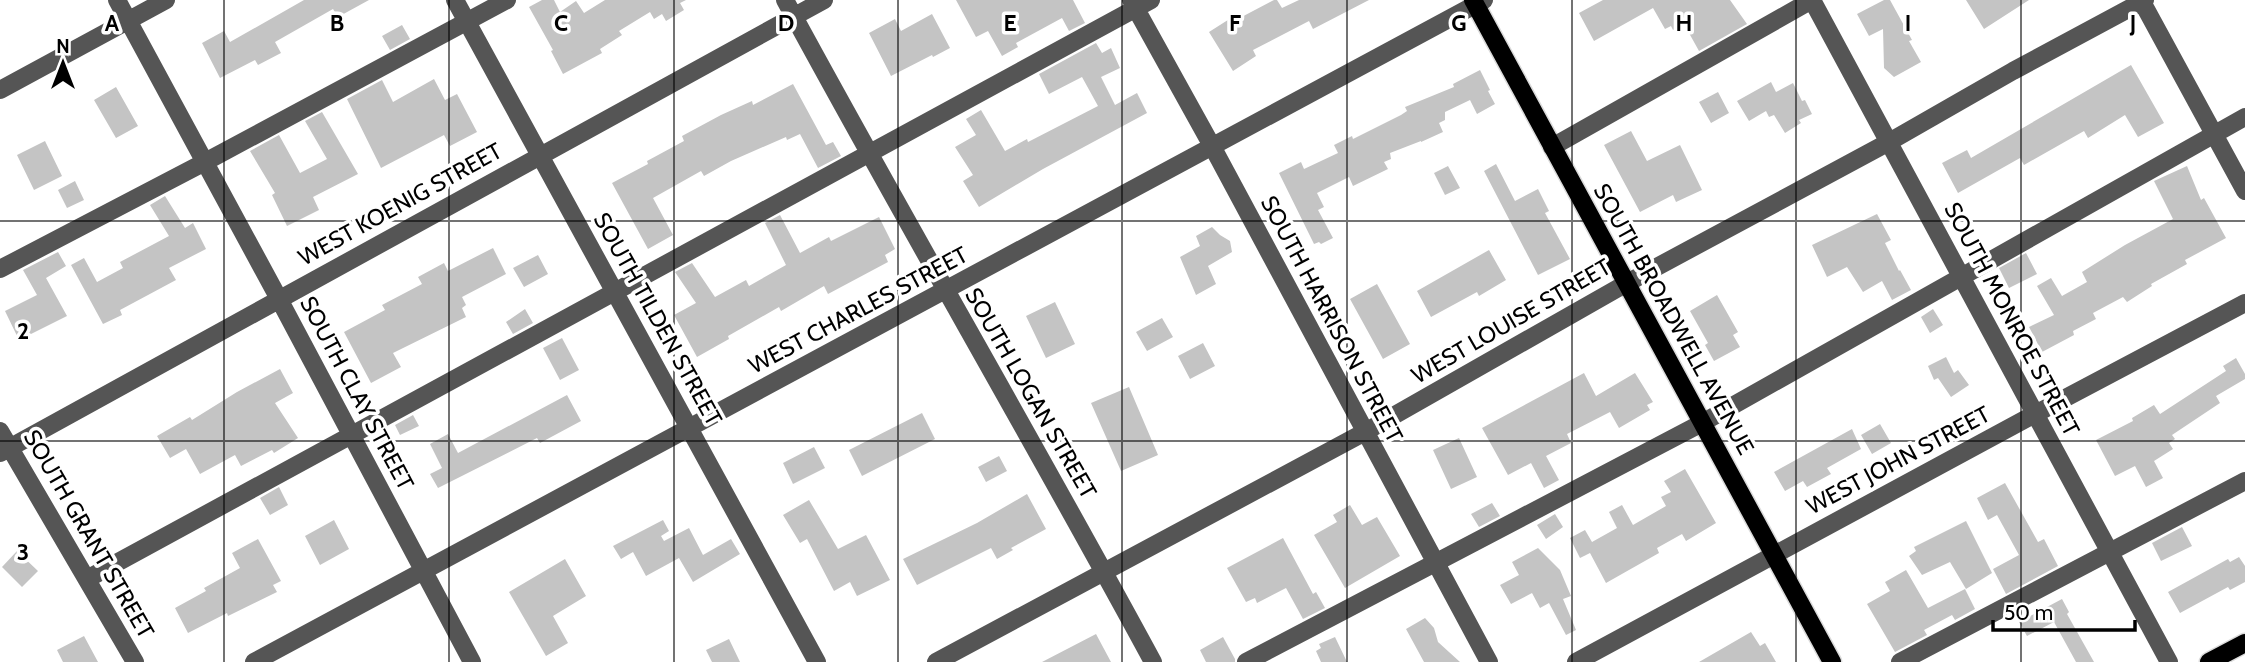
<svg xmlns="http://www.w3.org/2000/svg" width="2245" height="662" font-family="Cabin,sans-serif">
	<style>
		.building { fill: #c4c4c4 }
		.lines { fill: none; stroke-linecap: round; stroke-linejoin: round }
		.major-casing { stroke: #dbdbdb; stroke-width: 21 }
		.minor { stroke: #555; stroke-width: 18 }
		.major { stroke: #000; stroke-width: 18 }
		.grid { fill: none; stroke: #000; stroke-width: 2; stroke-opacity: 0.55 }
		.labels { text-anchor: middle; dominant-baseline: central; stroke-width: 7; stroke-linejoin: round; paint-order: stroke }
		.street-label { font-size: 23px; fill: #000; stroke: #fff }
		.grid-label { font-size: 23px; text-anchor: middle; font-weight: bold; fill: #000; stroke: #fff; stroke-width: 7; stroke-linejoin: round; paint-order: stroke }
	</style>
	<rect width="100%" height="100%" fill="#fff"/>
	<path class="building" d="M304 0H369L338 17 333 9 275 42 281 53 258 65 255 60 220 78 202 43 224 31 230 42Z
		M542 0H554L560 12 576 1 584 13 605 0H686L680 3 684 10 666 21 662 14 654 19 650 12 619 31 622 35 600 49 602 53 563 74 551 51 553 50 529 7Z
		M956 0H1073L1085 23 1069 31 1062 18 1016 43 1018 47 1002 56 988 31 976 37Z
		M1274 0H1277L1282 8 1299 0H1369L1313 29 1309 21 1253 50 1256 56 1233 71 1209 32 1231 18 1234 21Z
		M1603 0H1730L1747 24 1699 51 1684 24 1673 30 1671 26 1665 29 1653 8 1594 41 1579 13Z
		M1884 0H1890L1912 40 1909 41 1921 62 1894 77 1884 68 1883 29 1869 36 1857 14Z
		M1966 0H2029L1984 29Z
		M932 14 950 48 933 57 932 55 891 76 869 33 895 19 901 31Z
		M402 25 410 39 390 50 382 36Z
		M1096 43 1102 53 1111 48 1120 68 1101 77 1115 105 1137 93 1147 113 1043 169 979 207 963 181 973 175 955 147 976 135 966 119 981 110 1005 151 1027 139 1028 142 1098 106 1082 77 1049 94 1039 74Z
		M2131 65 2164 123 2138 137 2125 115 2088 138 2084 131 2024 165 2020 158 1958 193 1942 163 1967 150 1971 158Z
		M1480 70 1490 90 1488 91 1495 104 1477 114 1470 100 1445 112V120L1439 123 1443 132 1421 142V141L1390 153 1391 159 1384 162 1388 169 1353 186 1349 177 1317 193 1324 207 1318 210 1333 238 1321 244 1319 242 1314 244 1279 173 1301 162 1304 169 1338 153 1334 145 1352 136 1353 139 1401 115 1407 111 1405 107 1454 87 1453 84Z
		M434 79 445 100 457 94 477 132 450 146 444 135 381 168 347 99 382 80 393 102Z
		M1771 82 1776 92 1793 83 1802 101 1805 100 1812 114 1799 120 1801 123 1785 133 1774 115 1769 117 1766 111 1749 121 1737 101Z
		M793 84 826 145 833 142 841 156 818 168 800 134 787 140 786 137 731 161 704 176 701 171 653 198 673 235 648 249 612 183 648 164 647 161 684 141 682 136 721 115 752 101 753 105Z
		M116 87 138 126 116 138 94 100Z
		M1718 92 1729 113 1711 123 1699 102Z
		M322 112 358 174 313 197 319 210 287 226 272 195 275 193 250 151 279 135 300 173 327 159 305 121Z
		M1631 131 1647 161 1680 145 1702 190 1676 202 1673 195 1640 212 1604 145Z
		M45 141 62 176 34 190 17 155Z
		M1496 164 1515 201 1538 189 1549 211 1545 213 1570 259 1538 275 1484 171Z
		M1448 166 1460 188 1445 195 1434 173Z
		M2187 166 2201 200 2204 198 2226 238 2185 260 2187 264 2151 284 2152 286 2127 302 2123 297 2093 313 2096 319 2073 331 2074 335 2042 352 2029 327 2054 315 2037 286 2051 278 2062 296 2087 282 2082 272 2125 245 2173 219 2154 181Z
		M75 181 84 200 67 208 58 190Z
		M165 196 185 228 193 223 206 249 169 268 176 280 120 310 122 315 103 324 71 265 84 258 97 282 123 268 120 262 169 236 150 205Z
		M1877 214 1891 240 1885 243 1899 271 1900 270 1911 290 1892 300 1882 281 1863 292 1847 267 1827 277 1812 245Z
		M780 215 800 253 829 237 831 241 879 217 895 249 885 255 888 262 828 294 824 286 781 311 779 307 728 336 729 339 697 357 674 315 696 303 675 272 692 263 715 297 746 280 749 286 786 265 765 223Z
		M1212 227 1220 235 1230 241 1232 252 1208 266 1216 284 1196 295 1180 257 1200 246 1196 236Z
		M493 248 506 274 462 297 466 305 462 308 466 317 393 353 401 367 371 383 344 332 385 310 382 305 422 284 418 277 444 263 448 271Z
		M1489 250 1506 280 1479 296 1477 292 1431 317 1417 291Z
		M58 252 66 266 46 278 67 316 19 340 5 311 37 295 23 270Z
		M2026 253 2037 274 2009 288 1999 268Z
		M538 255 548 274 524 287 513 268Z
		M1377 284 1410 344 1383 359 1350 299Z
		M1717 295 1738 332 1733 335 1740 347 1714 361 1705 345 1708 343 1690 311Z
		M1055 302 1075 344 1046 358 1026 316Z
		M525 309 533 323 513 334 506 322Z
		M1933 309 1943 325 1930 333 1921 317Z
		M1162 318 1173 337 1147 351 1136 332Z
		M562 338 579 370 560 380 543 348Z
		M1203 343 1215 366 1190 379 1178 356Z
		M1946 357 1954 373 1958 370 1969 385 1951 397 1938 378 1934 380 1928 366Z
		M2236 358 2245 374V379L2216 396 2220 403 2172 435 2175 439 2169 443 2173 449 2154 461 2163 478 2146 487 2135 466 2115 476 2096 440 2133 421 2132 418 2154 405 2160 414 2226 371 2223 366Z
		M280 369 293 393 275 403 298 438 274 453 272 450 241 466 235 455 200 474 186 449 170 458 157 436 190 417 192 420 237 392Z
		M1584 373 1596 396 1635 373 1653 402 1647 405 1650 410 1619 428 1610 412 1567 434 1571 443 1546 456 1559 480 1544 488 1531 463 1508 475 1482 428Z
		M1129 387 1158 455 1121 471 1091 403Z
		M567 395 581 421 540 443 537 438 438 488 430 474 442 468 430 444 448 434 458 453Z
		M922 413 935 439 862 476 849 450Z
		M413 415 419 426 400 435 395 425Z
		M1880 424 1891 443 1872 454 1861 435Z
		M1852 429 1861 449 1827 468 1831 474 1807 487 1803 481 1785 491 1774 472Z
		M1459 438 1477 477 1451 489 1433 450Z
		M814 447 825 468 793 484 783 463Z
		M999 456 1007 471 986 482 978 467Z
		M1685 469 1716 523 1686 541 1682 534 1657 548 1659 553 1606 583 1590 553 1580 558 1570 538 1585 530 1592 542 1617 528 1609 512 1622 505 1633 525 1666 506 1661 497 1671 492 1664 481Z
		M2005 483 2038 542 2044 539 2058 566 2006 594 1993 569 2019 555 1997 515 1988 520 1977 498Z
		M279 487 288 505 270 515 260 498Z
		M1027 494 1046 529 1011 548 1013 550 997 559 991 548 917 585 903 559 977 523Z
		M809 500 838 549 866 535 890 580 857 596 850 582 834 591 807 539 800 543 783 515Z
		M1492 503 1500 516 1479 527 1471 514Z
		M1350 505 1362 525 1377 517 1400 556 1345 588 1314 535 1337 522 1333 515Z
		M1555 514 1563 527 1546 539 1537 525Z
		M334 520 349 549 320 565 305 536Z
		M663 520 669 531 661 536 664 541 689 528 703 555 731 539 740 554 693 582 679 558 646 576 633 552 621 559 613 546Z
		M1966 521 1992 573 1966 589 1950 562 1922 575 1909 556 1916 551 1914 547Z
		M2182 527 2192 546 2161 561 2152 543Z
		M1283 538 1313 594 1316 592 1325 608 1303 619 1286 588 1257 603 1255 598 1246 602 1227 568Z
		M258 539 281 581 273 585 277 592 228 616 227 613 188 633 175 608 206 591 204 588 240 568 232 553Z
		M1538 548 1560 570 1571 596 1563 599 1576 630 1566 635 1549 603 1540 608 1532 593 1511 604 1500 585 1519 575 1512 562Z
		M17 551 38 571 22 587 2 567Z
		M2239 557 2245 566V582L2230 590 2228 587 2180 613 2168 592 2228 559 2230 562Z
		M565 559 586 596 553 616 568 643 546 656 509 592Z
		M1906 570 1928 608 1965 589 1975 609 1955 620 1952 615 1924 630 1927 635 1895 652 1867 604 1890 591 1885 582Z
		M2062 599 2069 612 2067 614 2094 662H2076L2054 622 2027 636 2019 622Z
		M1425 618 1434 628 1438 642 1460 662H1424L1406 629Z
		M1751 632 1760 646 1765 643 1776 662H1699Z
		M1096 634 1111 662H1042Z
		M84 636 98 662H63L57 650Z
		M1223 637 1235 659V662H1206L1200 650Z
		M1335 637 1347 662H1321L1316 651 1321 648 1319 644Z
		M729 639 740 662H712L706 650Z"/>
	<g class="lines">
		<defs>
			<path id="major" d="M1473 0 1832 662
				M2209 662 2245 643"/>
		</defs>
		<use href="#major" class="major-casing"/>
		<path class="minor" d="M117 0 279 299 472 662
			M455 0 817 662
			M785 0C905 222 1033 440 1153 662
			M1131 0 1212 146 1489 662
			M1812 0 2169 662
			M2141 0 2245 191
			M0 90 166 0
			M1552 147 1812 0
			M0 269 205 162 507 0
			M0 431 135 662
			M0 453 824 0
			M87 579 1151 0
			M254 662 1484 0
			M936 662 1365 432 1627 283 1889 142 2013 71 2145 0
			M1246 662 1702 423 2245 117
			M1576 662 2035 414 2245 303
			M1900 662 2245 481"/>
		<use href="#major" class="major"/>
	</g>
	<path class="grid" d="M224 0V662M449 0V662M674 0V662M898 0V662M1122 0V662M1347 0V662M1572 0V662M1796 0V662M2021 0V662M0 221H2245M0 441H2245"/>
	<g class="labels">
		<g class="street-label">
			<text transform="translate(400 204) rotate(-29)">WEST KOENIG STREET</text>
			<text transform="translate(858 310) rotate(-28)">WEST CHARLES STREET</text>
			<text transform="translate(658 319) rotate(61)">SOUTH TILDEN STREET</text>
			<text transform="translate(1332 319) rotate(62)">SOUTH HARRISON STREET</text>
			<text transform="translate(1674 319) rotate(61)">SOUTH BROADWELL AVENUE</text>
			<text transform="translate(2012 319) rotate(62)">SOUTH MONROE STREET</text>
			<text transform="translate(1511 321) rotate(-30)">WEST LOUISE STREET</text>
			<text transform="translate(357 393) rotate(62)">SOUTH CLAY STREET</text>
			<text transform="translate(1031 393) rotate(60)">SOUTH LOGAN STREET</text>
			<text transform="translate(1898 460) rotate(-28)">WEST JOHN STREET</text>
			<text transform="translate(89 534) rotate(60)">SOUTH GRANT STREET</text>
		</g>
	</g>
	<g class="grid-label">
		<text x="112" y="31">A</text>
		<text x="337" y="31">B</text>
		<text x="561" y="31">C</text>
		<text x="786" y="31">D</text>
		<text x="1010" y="31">E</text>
		<text x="1235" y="31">F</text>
		<text x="1459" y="31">G</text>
		<text x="1684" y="31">H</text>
		<text x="1908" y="31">I</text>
		<text x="2133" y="31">J</text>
		<text x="23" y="339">2</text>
		<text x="23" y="560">3</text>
	</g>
	<g transform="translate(63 63)" stroke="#ffffff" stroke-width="5" paint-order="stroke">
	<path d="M0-5L12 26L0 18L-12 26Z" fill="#000000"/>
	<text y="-10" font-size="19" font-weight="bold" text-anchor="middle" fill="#000000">N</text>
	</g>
	<path d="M1993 620v10h142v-10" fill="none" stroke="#000000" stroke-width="3.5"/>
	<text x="2004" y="620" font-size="21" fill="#000000" stroke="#ffffff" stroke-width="5" paint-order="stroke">50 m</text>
</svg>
